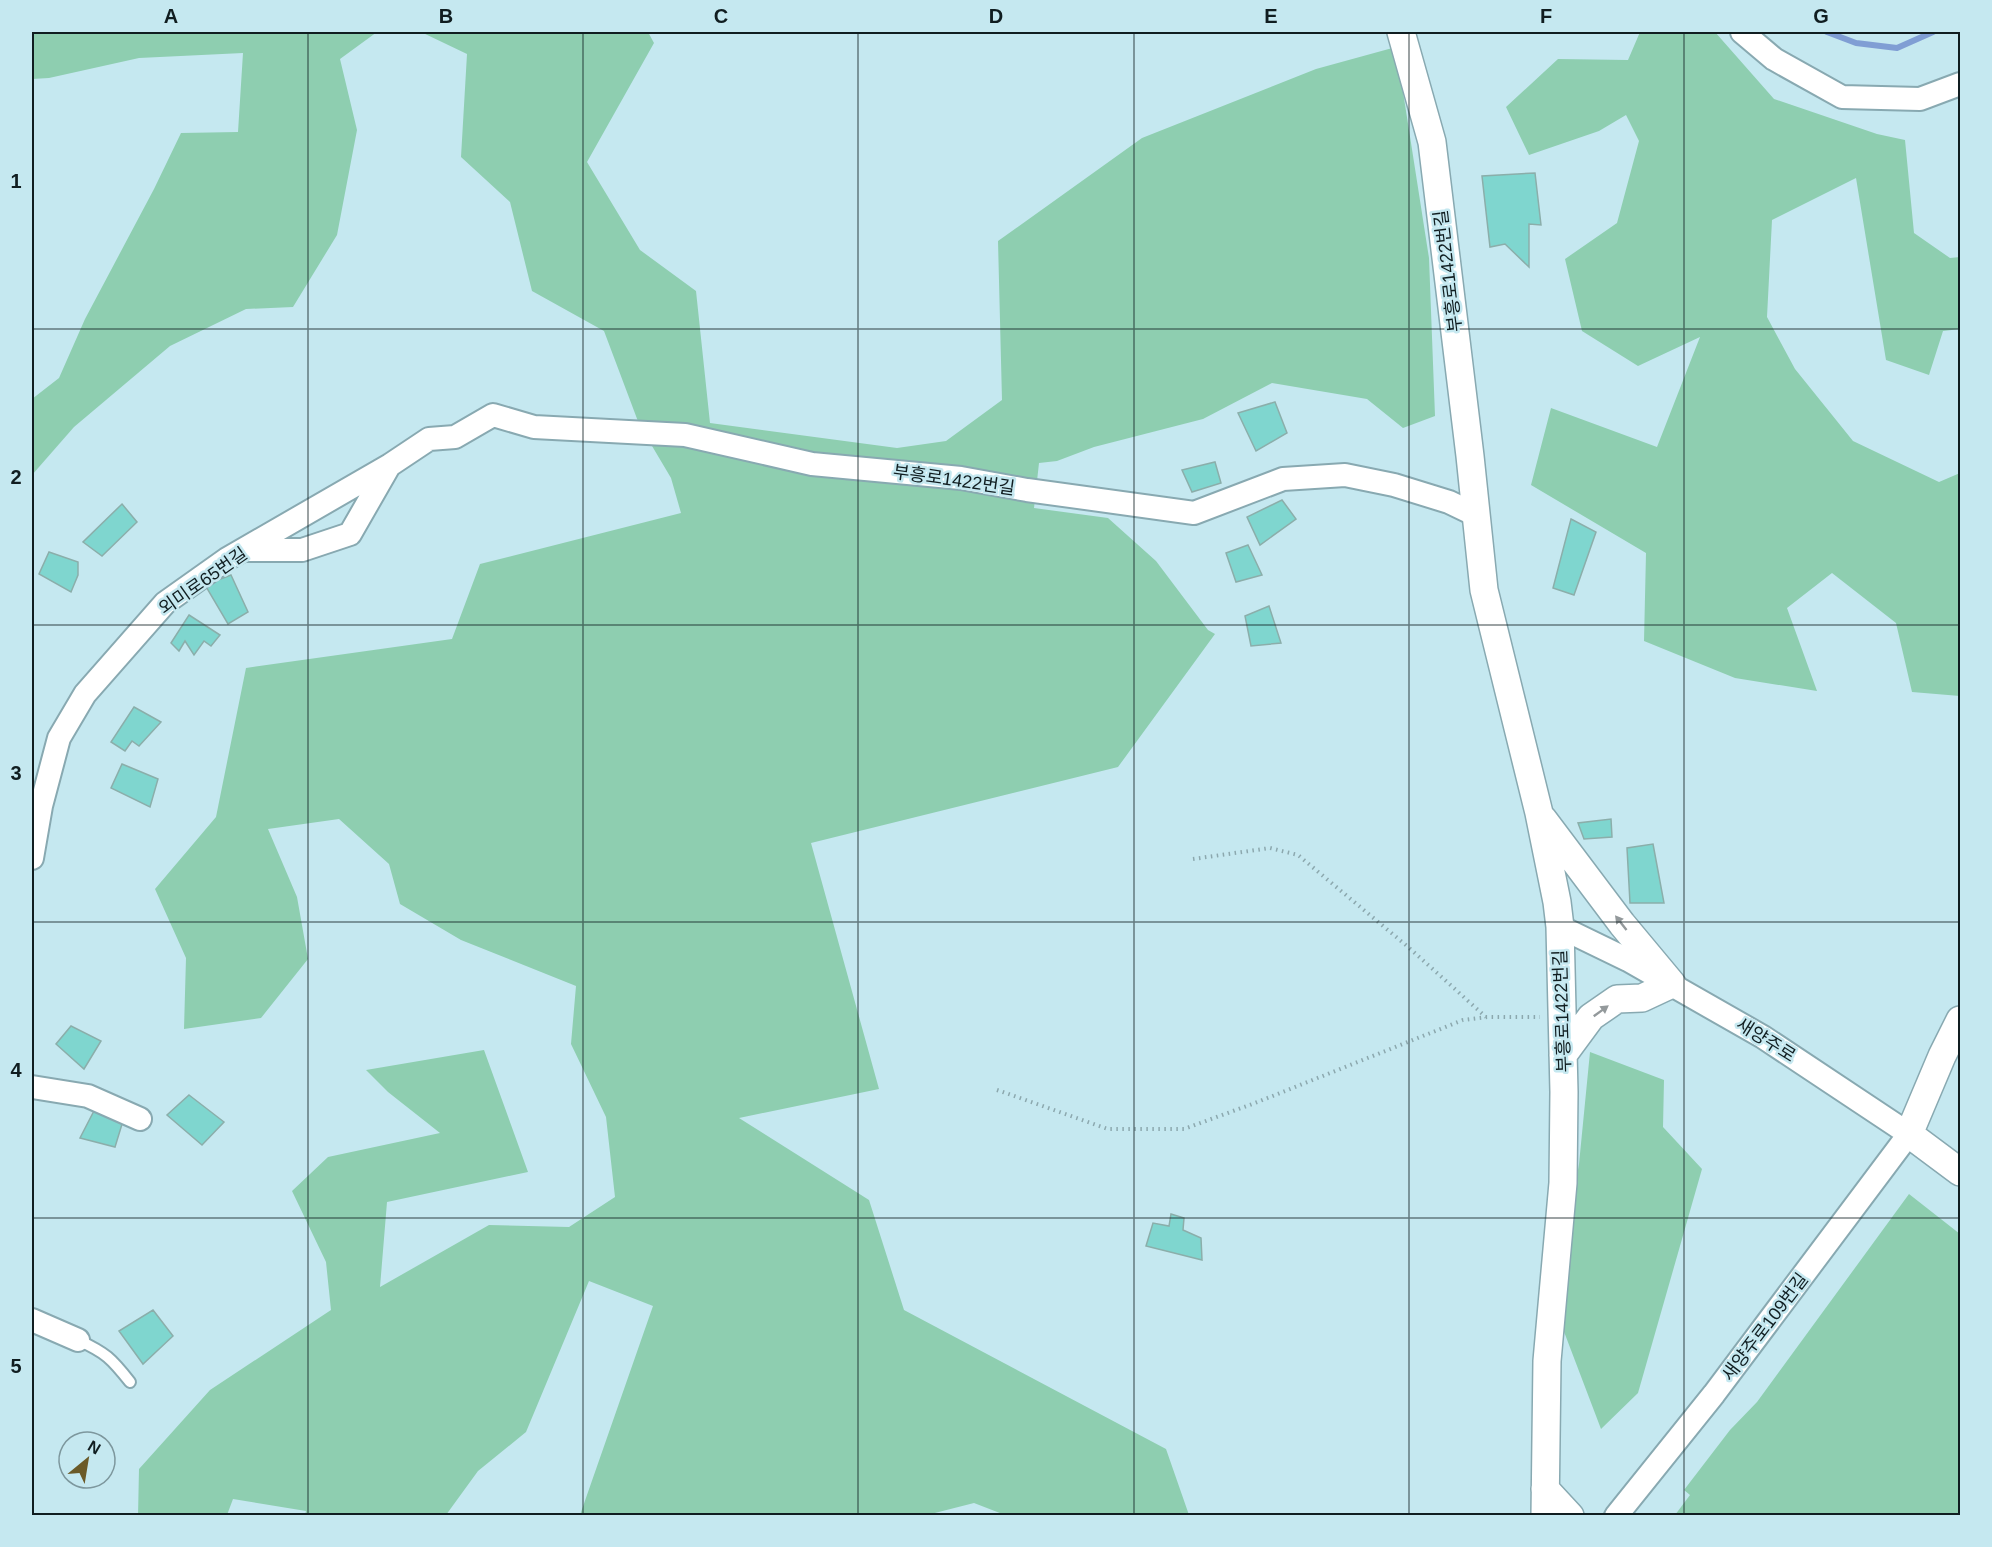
<svg xmlns="http://www.w3.org/2000/svg" width="1992" height="1547" font-family="Helvetica,'Noto Sans KR',sans-serif">
	<style>
		.green { fill: #8eceb0 }
		.lines { fill: none; stroke-linecap: round; stroke-linejoin: round }
		.stream { stroke: #809ed4; stroke-width: 6 }
		.building { fill: #7fd6cf; stroke: #8baeaa; stroke-width: 1.5 }
		.service-casing { stroke: #88a9b1; stroke-width: 14 }
		.minor-casing { stroke: #88a9b1; stroke-width: 26 }
		.tertiary-casing { stroke: #88a9b1; stroke-width: 30 }
		.path { stroke: #8ca8ae; stroke-width: 4; stroke-dasharray: 1.5 4.5; stroke-linecap: butt }
		.service { stroke: #fff; stroke-width: 10 }
		.minor { stroke: #fff; stroke-width: 22 }
		.tertiary { stroke: #fff; stroke-width: 27 }
		.oneway { fill: #93999b }
		.grid { fill: none; stroke: #101d20; stroke-width: 1.5; stroke-opacity: 0.55 }
		.labels { text-anchor: middle; dominant-baseline: central; stroke-width: 5; stroke-linejoin: round; paint-order: stroke }
		.street-label { font-size: 18px; fill: #101d20; stroke: #c5e8f0 }
		.neatline { fill: none; stroke: #101d20; stroke-width: 2 }
		.grid-label { font-size: 20px; text-anchor: middle; font-weight: bold; fill: #101d20 }
	</style>
	<rect width="100%" height="100%" fill="#c5e8f0"/>
	<path class="green" d="M32 32H377L340 59 357 130 337 235 293 307 246 309 170 346 74 427 32 475V399L59 378 85 319 154 189 181 133 238 132 243 53 139 58 49 78 32 79Z
		M421 32H648L654 43 587 162 640 250 696 291 710 423 897 448 946 441 1002 400 998 241 1142 138 1316 69 1396 47 1429 258 1435 416 1403 428 1367 399 1272 383 1203 419 1094 447 1057 461 1039 463 1034 508 1108 518 1156 561 1208 630 1215 634 1118 767 811 843 879 1089 739 1118 869 1200 904 1310 1166 1449 1189 1515H1005L974 1503 923 1516 580 1515 653 1306 589 1281 526 1432 478 1471 446 1515H305L306 1511 233 1499 227 1515 138 1516 139 1469 210 1390 331 1310 326 1262 292 1191 328 1157 440 1133 388 1092 366 1070 484 1050 528 1172 387 1202 380 1287 489 1225 569 1227 615 1197 606 1117 571 1044 576 986 461 940 400 904 389 864 339 819 268 829 297 897 308 959 261 1018 184 1029 186 958 155 889 216 817 246 668 452 639 480 564 681 513 671 478 639 424 604 331 532 291 510 202 461 157 467 54Z
		M1640 32H1715L1774 99 1877 134 1905 140 1914 233 1950 258 1960 257V329L1943 331 1929 375 1886 360 1856 178 1772 220 1767 317 1795 369 1853 441 1939 482 1960 473V696L1912 692 1896 623 1832 573 1787 608 1817 691 1735 678 1644 641 1646 553 1531 485 1551 408 1657 447 1700 337 1638 366 1582 331 1565 259 1617 223 1639 141 1626 115 1599 131 1529 155 1506 107 1558 59 1628 60Z
		M1590 1052 1664 1080 1663 1127 1702 1169 1638 1393 1601 1429 1555 1308 1579 1164Z
		M1909 1194 1960 1234V1515H1675L1690 1495 1684 1490 1730 1430 1757 1402Z"/>
	<g class="lines">
		<path class="stream" d="M1827 32 1856 43 1897 48 1933 32"/>
	</g>
	<path class="building" d="M1535 173 1541 225 1529 224V267L1505 244 1490 247 1482 176Z
		M1275 402 1287 433 1256 451 1238 413Z
		M1215 462 1221 483 1192 492 1182 470Z
		M1282 500 1296 519 1260 545 1247 517Z
		M122 504 137 522 102 556 83 542Z
		M1571 519 1596 532 1574 595 1553 588Z
		M1248 545 1262 575 1236 582 1226 553Z
		M49 552 78 562V575L71 592 39 574Z
		M231 575 248 612 228 624 205 585Z
		M1269 606 1281 643 1251 646 1245 616Z
		M189 615 220 635 211 646 204 641 194 655 185 641 179 651 171 643Z
		M134 707 161 722 139 746 132 741 125 751 111 742Z
		M122 764 158 779 150 807 111 788Z
		M1611 819 1612 837 1584 839 1578 823Z
		M1653 844 1664 903H1630L1627 848Z
		M71 1026 101 1041 84 1069 56 1044Z
		M189 1095 224 1122 202 1145 167 1115Z
		M96 1107 123 1121 115 1147 80 1138Z
		M1171 1214 1184 1218 1183 1230 1201 1238 1202 1260 1146 1246 1153 1223 1169 1226Z
		M153 1310 173 1336 143 1364 119 1331Z"/>
	<g class="lines">
		<defs>
			<path id="service" d="M78 1340C106 1353 111 1358 130 1382"/>
			<path id="minor" d="M1742 32 1774 59 1842 97 1920 99 1960 84
				M245 550H302L350 534 389 466
				M32 858 41 806 59 738 85 694 165 603 227 559 390 465 429 439 455 437 493 415 534 427 685 435 812 464 961 478 1027 490 1194 513 1283 479 1345 475 1394 485 1449 502 1476 515
				M1560 927 1628 960 1763 1037 1909 1134 1714 1394 1616 1516
				M32 1087 88 1096 140 1119
				M32 1320 78 1340"/>
			<path id="tertiary" d="M1401 32 1432 142 1470 456 1484 590 1539 813 1557 902 1560 927 1564 1092 1563 1183 1547 1361 1545 1516
				M1543 819 1622 924 1672 984 1642 998 1617 999 1591 1017 1563 1055
				M1960 1020 1942 1056 1909 1134 1960 1172
				M1545 1489 1570 1516"/>
		</defs>
		<use href="#service" class="service-casing"/>
		<use href="#minor" class="minor-casing"/>
		<use href="#tertiary" class="tertiary-casing"/>
		<path class="path" d="M1193 859 1270 848 1298 855 1407 946 1486 1017
			M997 1090 1108 1129H1184L1255 1103 1463 1020 1487 1017H1540"/>
		<use href="#service" class="service"/>
		<use href="#minor" class="minor"/>
		<use href="#tertiary" class="tertiary"/>
	</g>
	<defs><path id="oneway-solid" d="M-6-.8H1V-3.2L6.5 0L1 3.2V.8H-6Z" transform="scale(1.5)"/></defs>
	<g class="oneway">
		<use href="#oneway-solid" transform="translate(1621 923) rotate(-128)"/>
		<use href="#oneway-solid" transform="translate(1601 1011) rotate(-36)"/>
	</g>
	<path class="grid" d="M308 32V1516M583 32V1516M858 32V1516M1134 32V1516M1409 32V1516M1684 32V1516M32 329H1960M32 625H1960M32 922H1960M32 1218H1960"/>
	<g class="labels">
		<g class="street-label">
			<text transform="translate(1448 271) rotate(-97)">부흥로1422번길</text>
			<text transform="translate(954 480) rotate(8)">부흥로1422번길</text>
			<text transform="translate(203 581) rotate(-35)">외미로65번길</text>
			<text transform="translate(1562 1011) rotate(-92)">부흥로1422번길</text>
			<text transform="translate(1766 1040) rotate(32)">새양주로</text>
			<text transform="translate(1765 1327) rotate(-53)">새양주로109번길</text>
		</g>
	</g>
	<rect width="1992" height="1547" fill="none" stroke="#c5e8f0" stroke-width="66"/>
	<g transform="translate(87 1460) rotate(30)"><circle r="28" fill="#c5e8f0" stroke="#7d979d" stroke-width="1.5"/>
	<path d="M0-4.5L10 22L0 15L-10 22Z" fill="#6b5a28"/>
	<text y="-9" font-size="16" font-weight="bold" text-anchor="middle" fill="#101d20">N</text>
	</g>
	<rect x="33" y="33" width="1926" height="1481" class="neatline"/>
	<g class="grid-label">
		<text x="171" y="23">A</text>
		<text x="446" y="23">B</text>
		<text x="721" y="23">C</text>
		<text x="996" y="23">D</text>
		<text x="1271" y="23">E</text>
		<text x="1546" y="23">F</text>
		<text x="1821" y="23">G</text>
		<text x="16" y="188">1</text>
		<text x="16" y="484">2</text>
		<text x="16" y="780">3</text>
		<text x="16" y="1077">4</text>
		<text x="16" y="1373">5</text>
	</g>
</svg>
